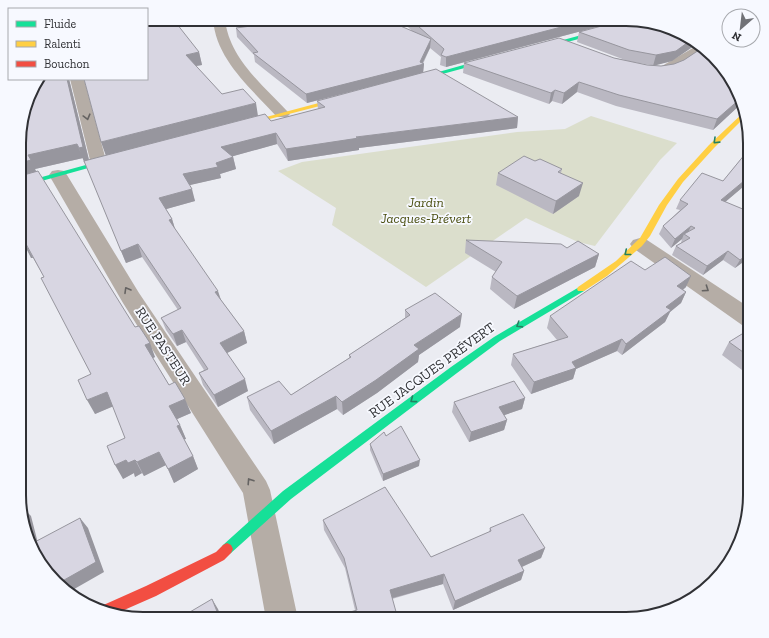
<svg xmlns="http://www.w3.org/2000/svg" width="769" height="638" font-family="'Zilla Slab',serif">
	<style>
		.green { fill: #dbdecc }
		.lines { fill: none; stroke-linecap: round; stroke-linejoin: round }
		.street { fill: #b5ada6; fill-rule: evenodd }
		.fast { fill: #16e098; fill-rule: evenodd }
		.slow { fill: #ffcf43; fill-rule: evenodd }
		.jam { fill: #f24e42; fill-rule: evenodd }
		.wall { fill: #bab8c2; fill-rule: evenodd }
		.shaded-wall { fill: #97969e }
		.building { fill: #d8d6e2; stroke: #97969e }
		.oneway { stroke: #656362 }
		.oneway2 { stroke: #248062 }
		.labels { text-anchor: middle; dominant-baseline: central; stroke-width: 3.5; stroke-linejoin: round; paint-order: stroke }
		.park-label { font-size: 14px; font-style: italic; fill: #4d5113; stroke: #f7f9ff }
		.street-label { font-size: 14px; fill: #303135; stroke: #f7f9ff }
		.rim { fill: none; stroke: #303135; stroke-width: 2 }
	</style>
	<rect width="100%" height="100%" fill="#ebecf2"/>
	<path class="green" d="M591 116 677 143 660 160 595 246 578 242 526 218 426 287 332 225 336 208 278 171 302 162 517 132 565 129Z"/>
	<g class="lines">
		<path class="street" d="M213 19H225C229 58 262 84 287 111L290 114 287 117H277C251 88 216 60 213 19Z
			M698 45 707 51C690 61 670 79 649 74L647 71 649 68 662 66Z
			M70 79H84L107 164 105 168 99 169 93 168 91 164Z
			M58 170 64 171 67 175 139 293 266 481 270 490 298 619H266L243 493 123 303 49 175 52 171Z
			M640 238 647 240 750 308V327L742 325 633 248 630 244 633 240Z"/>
		<path class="fast" d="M607 28 609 29V31L537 50 534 48Z
			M492 57 494 58V60L413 82 410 80Z
			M115 157 117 158V160L20 187V183Z
			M581 286 585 289 584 291 500 341 457 373 291 499 231 553 227 555 223 553 221 549 223 545 283 491 451 367 494 337Z"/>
		<path class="slow" d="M345 96 347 97V99L239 127 236 125Z
			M744 112 745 117 714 148 683 182 667 205 650 236 642 246 607 276 584 291H578L577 289 578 287 616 261 640 238 659 205 678 179 709 145Z"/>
		<path class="jam" d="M227 543 231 545 233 549 231 553 224 560 156 596 115 614 98 610 99 607 146 586 216 552 223 545Z"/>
	</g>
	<path class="wall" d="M242 19H384L413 32 400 19H627L446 67 440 65 441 57 430 48 423 64H424L423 73 307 103 255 62 254 55 237 37 236 28 247 26Z
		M628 19 672 61 654 65 740 95 742 103 713 130 616 106 577 92 562 104 552 101 549 104 463 73 464 63 614 58 625 60 577 42 579 32ZM632 62 651 65H647Z
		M199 52 202 65 196 66 222 94 258 116 271 121 318 109 317 101 518 117 517 128 359 148V150L288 161 277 144 233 156 236 169 220 174 221 178 189 185 195 201 166 209 172 219 175 229 221 300 244 331 247 343 227 353 248 391 218 407 203 385 199 373 204 370 186 342 177 346 166 330 161 318 178 310 142 257 126 263 83 158 35 169 135 327 155 357 153 358 169 385 191 413 177 419 180 425 186 439H184L193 456 198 469 174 483 166 465 144 476 142 473 135 477 134 473 123 479 125 438 113 406 95 414 91 374 44 277 33 258H31L20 127 69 79 89 160 106 156Z
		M750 143V181L725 202 750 212V257L735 268 723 260 703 275 672 255 676 246 681 243 682 239 671 248 659 234 663 226 680 210 676 209 680 200 723 181 745 154H744L748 145Z
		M535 161 562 169 561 173 579 196 553 214 496 185 498 173Z
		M466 240 567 248 599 254 595 267 514 309 490 289 492 277 496 272 465 253Z
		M645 270 686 287 683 290 686 292 681 303 670 312 665 322 622 355 617 351 576 369 573 379 531 394 511 365 513 354 557 340 547 328 550 316Z
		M405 310 460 327 419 355 418 362 377 393 343 415 337 409 274 444 250 410 247 397 291 395 349 358V355L405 318Z
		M750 329V376L722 355 729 342Z
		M525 398 522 409 504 415 507 420 504 430 469 442 452 412 454 402Z
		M386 436 419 466 383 481 370 450V444Z
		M323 520 431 557 489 532 490 528 545 548 541 558 522 567 524 571 521 580 453 610 443 584 392 599 355 610 345 568 324 530Z"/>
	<path class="shaded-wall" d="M592 19H627L446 67V57Z
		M431 39 430 48 422 64H424L423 73 307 103 306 94 420 62Z
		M691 40 697 44 672 61 653 66 656 55Z
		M199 52 202 65 189 67 186 55Z
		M67 79H69L89 160 84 162 79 148Z
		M579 82 577 92 562 104 564 93Z
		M555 90 552 101 549 104 551 93Z
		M741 98 742 103 713 130 717 119Z
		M256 103 258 116 106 156 101 142Z
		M518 117 517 128 359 148V150L288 161 286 149 356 137Z
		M276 133 277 144 223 159 221 147Z
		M77 144 83 158 35 169 37 174 20 179V163L28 155Z
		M233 157 236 169 220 174 221 178 186 186 183 174Z
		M750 176V181L717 209 721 200Z
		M583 183 579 196 553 214 556 201Z
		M192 189 195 201 163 210 159 198Z
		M172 219 176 232 169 220Z
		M691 226 687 235 684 234 682 239 671 248 675 239Z
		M24 244H26L33 258H31Z
		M138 244 142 257 126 263 121 251Z
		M728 251 723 260 703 275 707 266Z
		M750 252V257L735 268 740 260Z
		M599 254 595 267 514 309 517 296Z
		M691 276 686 287 672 298 677 286Z
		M218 291 222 303 215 292Z
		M686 292 681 303 670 312 665 322 622 355 626 344 666 307Z
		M462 314 460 327 419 355 418 362 377 393 343 415 342 402 414 345Z
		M182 330 186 342 177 346 173 334Z
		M244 331 247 343 223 355 220 343Z
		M622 339 617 351 576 369 573 379 531 394 534 382 572 362Z
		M150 343 155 357 151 359 145 345Z
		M245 379 248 391 218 407 214 395Z
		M107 392 114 406 95 414 87 400Z
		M336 396 337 409 274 444 271 431Z
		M525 398 522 409 496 418 499 407Z
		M185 399 191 413 175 420 169 406Z
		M507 420 504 430 469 442 471 432Z
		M180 425 186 439 182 440 177 426Z
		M159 452 166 465 144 476 137 462Z
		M193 456 198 469 174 483 168 469Z
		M126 460H135L142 473 135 477 134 473 123 479 115 465Z
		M420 460 419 466 383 481V474Z
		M21 506 31 516 41 555 31 544Z
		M80 518 88 528 104 572 69 592 57 584Z
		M545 548 541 558 515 570 518 560Z
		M524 571 521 580 453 610 455 601Z
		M444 574 443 584 389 599 390 590Z
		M212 599 218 609 222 619H220Z"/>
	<path class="building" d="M147 19H173L199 52 186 55 222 94 243 89 256 103 101 142 84 79H147Z
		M247 19H384L431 39 420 62 424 64 306 94 253 53 258 52 236 28 251 26Z
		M410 19H592L446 57 441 55 444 49Z
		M628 19H634L674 29 691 40 676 51 656 55 629 50 579 32Z
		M559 38 614 58 647 65 661 66 674 64 684 60 702 48 713 55 740 95 741 98 717 119 619 95 579 82 564 93 555 90 551 93 464 63Z
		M436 69 518 117 356 137 359 138 286 149 276 133 221 147 233 157 216 163 218 167 183 174 192 189 159 198 172 219 169 220 218 291 215 292 244 331 220 343 245 379 214 395 199 373 208 369 182 330 173 334 161 318 181 308 138 244 121 251 84 161 265 114 271 121 325 107 317 101Z
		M37 79H67L83 147 79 148 77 144 28 155 31 160 20 163V127L36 81Z
		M750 148V176L721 200 750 212V252L740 260 728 251 707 266 676 246 690 238 684 234 695 228 691 226 675 239 663 226 688 204 680 200 702 173 723 181Z
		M524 156 535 161 540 159 562 169 558 172 583 183 556 201 498 173Z
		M38 171 135 327 139 326 150 343 145 345 169 385 175 382 185 399 169 406 180 425 177 426 193 456 168 469 159 452 137 462 135 460 128 463 126 460 115 465 107 446 125 438 107 392 87 400 78 380 91 374 41 278 44 277 26 244H24L20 237V176Z
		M466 240 561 244 567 248 578 241 599 254 517 296 492 277 502 262Z
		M665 257 691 276 677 286 686 292 666 307 671 310 626 344 622 339 572 362 576 368 534 382 513 354 568 337 550 316 631 261 645 270Z
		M435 293 462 314 414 345 419 349 376 380 342 402 336 396 271 431 247 397 279 381 291 395 351 357 349 355 410 315 405 310Z
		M750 329V357L729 342Z
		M514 381 525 398 499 407 507 420 471 432 454 402Z
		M401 426 420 460 383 474 370 444 384 432 386 436Z
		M385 487 431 557 491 531 490 528 523 514 545 548 518 560 524 571 455 601 444 574 390 590 398 619H338L337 616 357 610 344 558 323 520Z
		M20 506H21L31 544 80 518 96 562 57 584 56 583 32 550Z
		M212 599 220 619H178Z"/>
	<defs><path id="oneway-chevron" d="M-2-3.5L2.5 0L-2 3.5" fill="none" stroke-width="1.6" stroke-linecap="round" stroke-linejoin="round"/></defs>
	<g class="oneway">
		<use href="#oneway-chevron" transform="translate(87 117) rotate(75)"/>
		<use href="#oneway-chevron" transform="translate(706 289) rotate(34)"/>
		<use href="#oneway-chevron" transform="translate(127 290) rotate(-120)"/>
		<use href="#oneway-chevron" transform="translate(250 481) rotate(-123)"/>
	</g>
	<g class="oneway2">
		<use href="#oneway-chevron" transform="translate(716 141) rotate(136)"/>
		<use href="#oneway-chevron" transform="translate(627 253) rotate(141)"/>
		<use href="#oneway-chevron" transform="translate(519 325) rotate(148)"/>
		<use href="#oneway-chevron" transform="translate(413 400) rotate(143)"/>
	</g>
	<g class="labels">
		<g class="park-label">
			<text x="426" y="202">Jardin<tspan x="426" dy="16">Jacques-Prévert</tspan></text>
		</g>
		<g class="street-label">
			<text transform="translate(163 346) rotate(57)">RUE PASTEUR</text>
			<text transform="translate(432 370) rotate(-36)">RUE JACQUES PRÉVERT</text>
		</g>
	</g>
	<path d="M0 0H769V638H0ZM143 26H626A117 117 0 0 1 743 143V495A117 117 0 0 1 626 612H143A117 117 0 0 1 26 495V143A117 117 0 0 1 143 26Z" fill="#f7f9ff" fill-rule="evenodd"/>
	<path class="rim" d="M143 26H626A117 117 0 0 1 743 143V495A117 117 0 0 1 626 612H143A117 117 0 0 1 26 495V143A117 117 0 0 1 143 26Z"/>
	<rect x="8" y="8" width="140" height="72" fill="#f7f9ff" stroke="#a7a9ae"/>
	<rect x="16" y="21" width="20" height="6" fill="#16e098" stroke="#a7a9ae"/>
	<text x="44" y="28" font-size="12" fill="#303135">Fluide</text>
	<rect x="16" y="41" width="20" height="6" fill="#ffcf43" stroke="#a7a9ae"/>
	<text x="44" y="48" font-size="12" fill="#303135">Ralenti</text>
	<rect x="16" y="61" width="20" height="6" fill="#f24e42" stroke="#a7a9ae"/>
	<text x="44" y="68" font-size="12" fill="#303135">Bouchon</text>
	<g transform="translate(741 28) rotate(208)"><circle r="19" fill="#f7f9ff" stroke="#a7a9ae"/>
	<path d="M0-3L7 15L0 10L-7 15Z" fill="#717277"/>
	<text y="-6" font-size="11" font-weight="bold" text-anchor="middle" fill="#303135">N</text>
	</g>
</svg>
